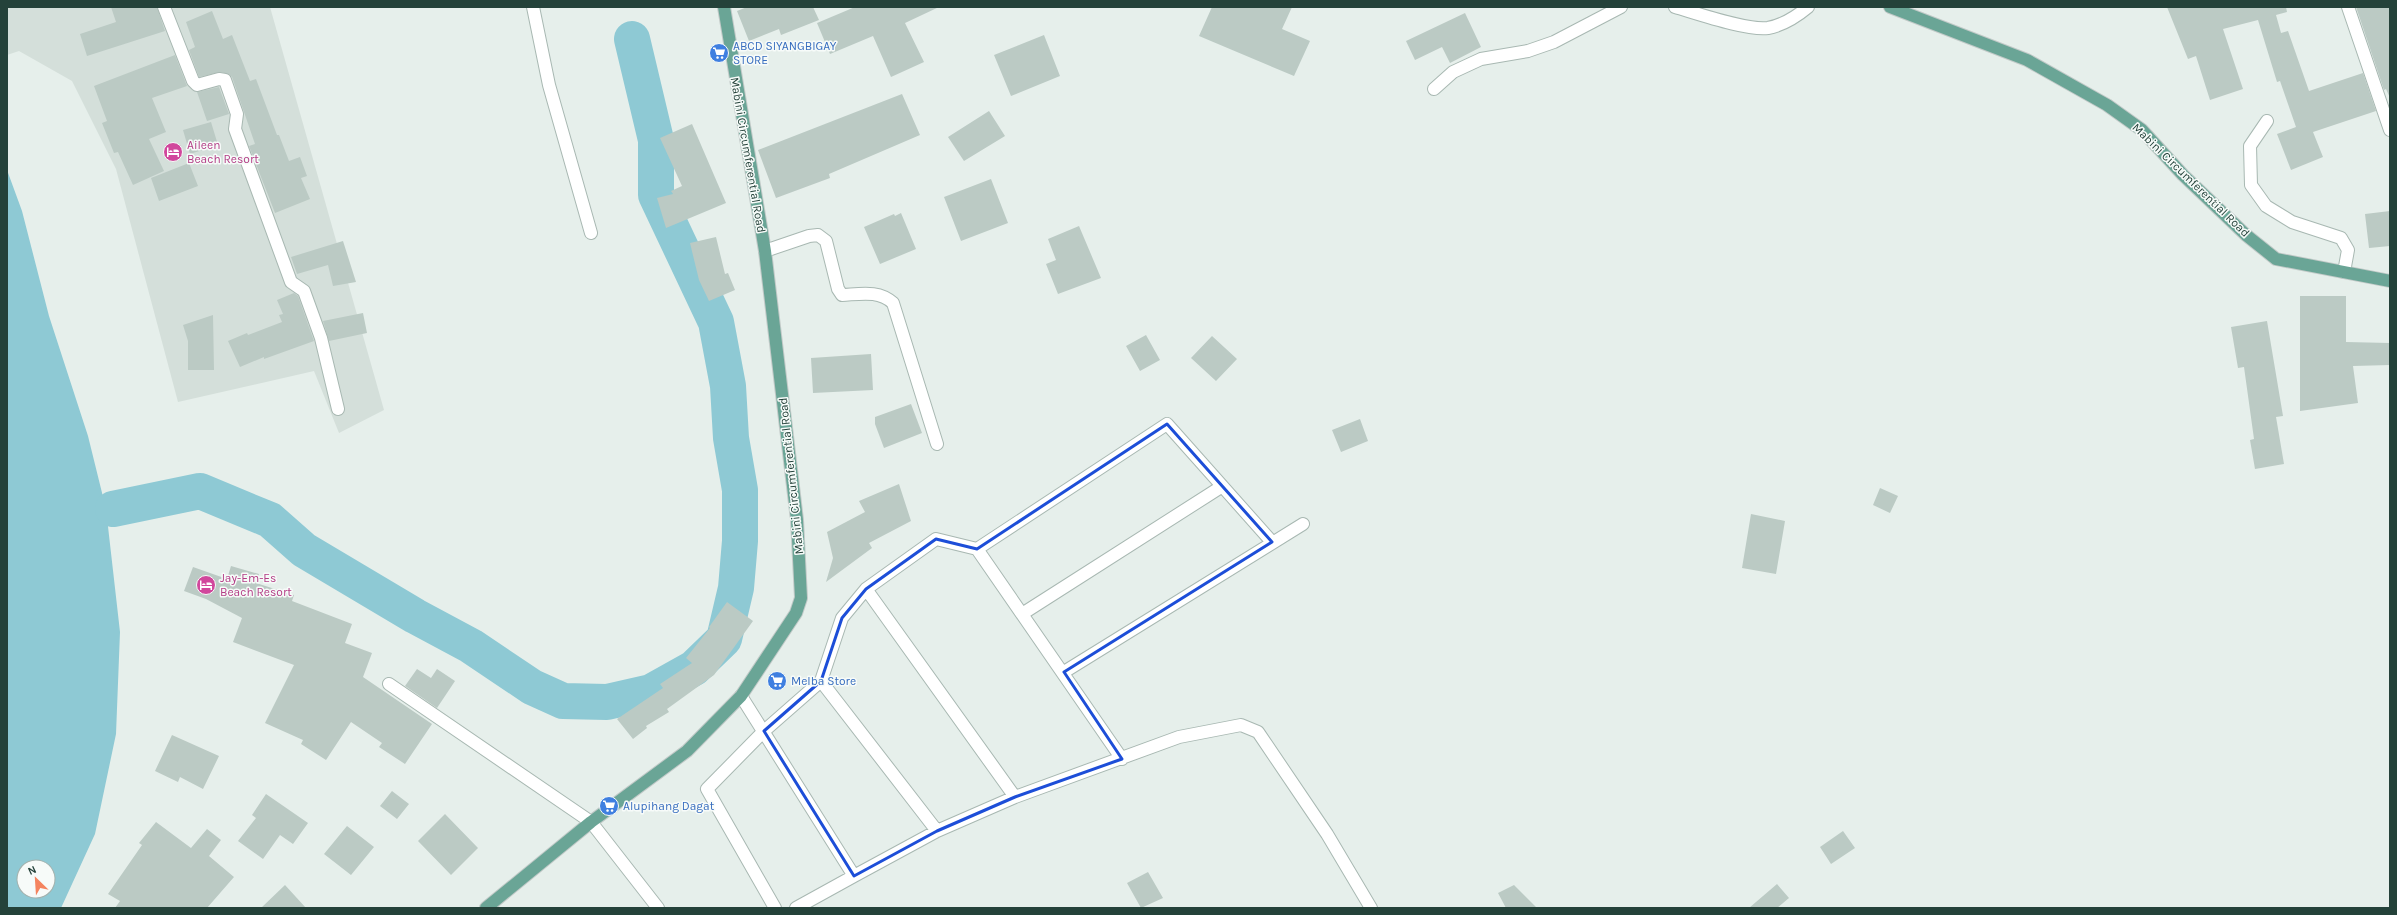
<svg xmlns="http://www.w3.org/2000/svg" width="2397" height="915" font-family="Karla,sans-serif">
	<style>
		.built { fill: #d4dfda }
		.water { fill: #8ec9d4; fill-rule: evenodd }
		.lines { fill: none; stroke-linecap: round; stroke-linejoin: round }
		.river { stroke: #8ec9d4; stroke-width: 36 }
		.building { fill: #bbcac4 }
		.minor-casing { stroke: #a8b8b2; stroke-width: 14 }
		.major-casing { stroke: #c2cac8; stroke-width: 14 }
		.minor { stroke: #fff; stroke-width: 12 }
		.major { stroke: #6aa596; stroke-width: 12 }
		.marked { fill: none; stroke: #1d4ed8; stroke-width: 3; stroke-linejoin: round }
		.labels { text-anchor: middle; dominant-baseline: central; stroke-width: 3; stroke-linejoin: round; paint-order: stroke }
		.shop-label { font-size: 12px; fill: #366cbe; stroke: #f7fbf9; text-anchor: start }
		.hotel-label { font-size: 12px; fill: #b23c85; stroke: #f7fbf9; text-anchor: start }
		.street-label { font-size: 12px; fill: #24423a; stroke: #f7fbf9 }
	</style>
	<rect width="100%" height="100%" fill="#e6efeb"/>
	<path class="built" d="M7 7H270L384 410 339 433 314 371 178 402 116 169 72 81 19 51 7 55Z"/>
	<path class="water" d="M7 170 22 211 49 316 88 436 106 509 120 632 116 734 95 834 61 908H7ZM24 867H48V891H24Z"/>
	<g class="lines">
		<path class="river" d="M113 509 200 491 270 520 304 550 415 616 471 646 532 687 563 701 607 702 651 692 694 668 724 639 736 588 740 541V490L731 438 728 386 716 322 656 195V140L632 39"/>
	</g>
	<path class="building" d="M111 7H157L165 31 87 56 80 34 116 22Z
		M747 7H813L819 20 781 35 779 29 749 41 737 11Z
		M855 7H939L905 23 924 62 891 77 873 36 830 54 817 23Z
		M1212 7H1292L1282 29 1310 41 1294 76 1199 36Z
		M2167 7H2286L2287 12 2276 15 2281 33 2288 31 2309 91 2363 73 2376 111 2313 132 2323 157 2291 170 2277 134 2296 127 2280 81 2277 82 2258 20 2223 29 2243 89 2210 100 2196 56 2188 59Z
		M2356 7H2390V98L2386 89 2384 90Z
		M212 11 223 39 232 35 250 81 256 79 277 135H279L289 161 300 157 307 176 301 178 310 199 275 213 249 146 255 144 232 77 229 74 220 72 199 77 189 50 195 47 186 22Z
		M1465 13 1481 47 1450 63 1442 47 1415 60 1406 41Z
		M1044 35 1060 76 1011 96 994 55Z
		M175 55 187 86 152 98 166 132 149 139 164 171 133 185 118 152 114 153 102 123 107 121 94 86Z
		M219 87 229 114 207 121 197 92Z
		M902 94 920 135 829 174 830 178 776 198 758 150Z
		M989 111 1005 136 964 161 948 137Z
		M211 122 218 145 190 154 183 130Z
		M692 124 726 203 666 228 657 198 673 194 671 191 682 186 660 138Z
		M189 163 198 186 159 201 151 178Z
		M991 179 1008 223 961 241 944 197Z
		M2390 211V246L2369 248 2365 214Z
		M901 213 916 249 880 264 864 227 894 214 895 216Z
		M1079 226 1101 278 1058 294 1046 264 1056 260 1048 239Z
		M716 237 725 274 728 273 735 290 709 301 699 280 690 243Z
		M343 241 356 282 333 286 328 265 297 274 291 257Z
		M294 293 298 296 314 341 264 359V357L240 367 228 341 247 333 248 335 282 322 279 315 283 314 277 300Z
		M2300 296H2346V342L2390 343V365L2353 366 2358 403 2300 411Z
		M363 313 367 333 329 341 323 321Z
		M213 315 214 370H188V341L183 325Z
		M2267 321 2283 416 2276 417 2284 464 2255 469 2250 440 2254 439 2244 367 2238 368 2231 327Z
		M1146 335 1160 360 1140 371 1126 346Z
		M1212 336 1237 359 1216 381 1191 358Z
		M871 354 873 390 813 393 811 358Z
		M911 404 922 433 884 448 875 424V417Z
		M1360 419 1368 441 1341 452 1332 430Z
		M899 484 911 521 869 543 872 548 826 582 833 558 827 532 865 512 859 501Z
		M1880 488 1898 496 1890 513 1873 505Z
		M1751 514 1785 521 1776 574 1742 568Z
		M231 566 259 574 256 583 294 595 292 601 352 624 345 643 372 653 363 677 432 724 405 764 379 747 382 743 351 722 326 760 301 744 303 740 265 723 294 665 233 642 242 618 206 599 184 591 193 567 227 579Z
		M727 602 753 621 714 675 667 709 669 712 646 726 647 728 633 739 617 719 663 688 660 684 692 663 686 658 710 628 709 627Z
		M417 669 431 678 437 669 455 681 437 708 405 686Z
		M172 735 219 756 203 789 180 777 178 782 155 771Z
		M392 791 409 804 397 819 380 806Z
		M266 794 308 823 293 844 280 835 263 859 238 841 256 818 252 815Z
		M445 814 478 848 451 875 418 841Z
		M156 822 191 848 207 829 221 840 209 856 234 877 207 908H115L120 901 108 894 142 845 139 843Z
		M347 826 374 847 351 875 324 854Z
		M1843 831 1855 848 1831 864 1820 847Z
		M1148 872 1163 898 1141 908 1127 883Z
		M1777 884 1789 898 1777 908H1749Z
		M285 885 306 908H261Z
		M1514 885 1537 908H1506L1498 893Z"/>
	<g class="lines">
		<defs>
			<path id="minor" d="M164 7 193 81 197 85 219 79 225 80 237 114 235 129 291 282 304 291 321 338 338 409
				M533 7 549 85 591 233
				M1675 7C1696 13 1748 31 1768 28 1784 25 1796 17 1808 7
				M2348 7 2390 130
				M1434 89 1453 72 1481 59 1528 51 1554 42 1621 7
				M2267 121 2250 146 2251 185 2266 206 2292 222 2341 238 2348 250 2344 272
				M765 251 809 236 818 235 826 241 838 289 842 295C861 294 879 290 893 303L937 444
				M977 549 1122 759
				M866 589 1015 797
				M1022 614 1221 487
				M1064 672 1303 524
				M821 681 937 831
				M389 684 591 822 658 908
				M741 696 854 876 937 831 1015 797 1179 737 1241 725 1258 732 1327 834 1371 908
				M775 908 707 789 764 731 821 681 842 618 866 589 936 539 977 549 1167 424 1272 542
				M796 908 854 876"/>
			<path id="major" d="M1890 7 2027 60 2107 105 2142 130 2183 175 2246 235 2276 259 2390 281
				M486 908 591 822 687 751 741 696 796 613 801 598 797 520 765 251 724 7"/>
		</defs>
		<use href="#minor" class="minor-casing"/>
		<use href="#major" class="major-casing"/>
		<use href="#minor" class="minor"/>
		<use href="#major" class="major"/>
	</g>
	<path class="marked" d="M1167 424 1272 542 1064 672 1122 759 1015 797 937 831 854 876 764 731 821 681 842 618 866 589 936 539 977 549Z"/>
	<defs>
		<symbol id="supermarket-disc" viewBox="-11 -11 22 22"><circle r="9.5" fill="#3f7fe0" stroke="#f7fbf9"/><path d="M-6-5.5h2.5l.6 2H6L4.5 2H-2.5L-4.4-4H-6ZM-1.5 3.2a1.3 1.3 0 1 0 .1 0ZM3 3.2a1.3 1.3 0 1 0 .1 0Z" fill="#fff"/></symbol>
		<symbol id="hotel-disc" viewBox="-11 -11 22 22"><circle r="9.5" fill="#d1479c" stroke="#f7fbf9"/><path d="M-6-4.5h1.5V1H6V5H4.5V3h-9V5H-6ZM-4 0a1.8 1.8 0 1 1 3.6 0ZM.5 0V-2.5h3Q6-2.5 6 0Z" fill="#fff"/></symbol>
	</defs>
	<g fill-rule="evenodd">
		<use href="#supermarket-disc" x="708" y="42" width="22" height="22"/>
		<use href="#hotel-disc" x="162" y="141" width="22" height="22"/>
		<use href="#hotel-disc" x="195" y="574" width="22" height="22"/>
		<use href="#supermarket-disc" x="766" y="670" width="22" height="22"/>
		<use href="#supermarket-disc" x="598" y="795" width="22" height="22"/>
	</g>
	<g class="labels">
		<g class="shop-label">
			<text x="733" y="46">ABCD SIYANGBIGAY<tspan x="733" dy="14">STORE</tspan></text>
			<text x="791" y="681">Melba Store</text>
			<text x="623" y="806">Alupihang Dagat</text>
		</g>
		<g class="hotel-label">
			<text x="187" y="145">Aileen<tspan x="187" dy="14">Beach Resort</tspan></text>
			<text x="220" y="578">Jay-Em-Es<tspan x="220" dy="14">Beach Resort</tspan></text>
		</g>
		<g class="street-label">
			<text transform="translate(748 155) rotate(80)">Mabini Circumferential Road</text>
			<text transform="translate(2191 180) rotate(44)">Mabini Circumferential Road</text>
			<text transform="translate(791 476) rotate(-96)">Mabini Circumferential Road</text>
		</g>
	</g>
	<rect width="2397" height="915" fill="none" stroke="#24423a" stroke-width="16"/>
	<g transform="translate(36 879) rotate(335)"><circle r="19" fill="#f7fbf9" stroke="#a3b1ad"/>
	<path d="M0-3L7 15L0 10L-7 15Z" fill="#f4845f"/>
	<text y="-6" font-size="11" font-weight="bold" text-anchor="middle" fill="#24423a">N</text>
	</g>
</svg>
